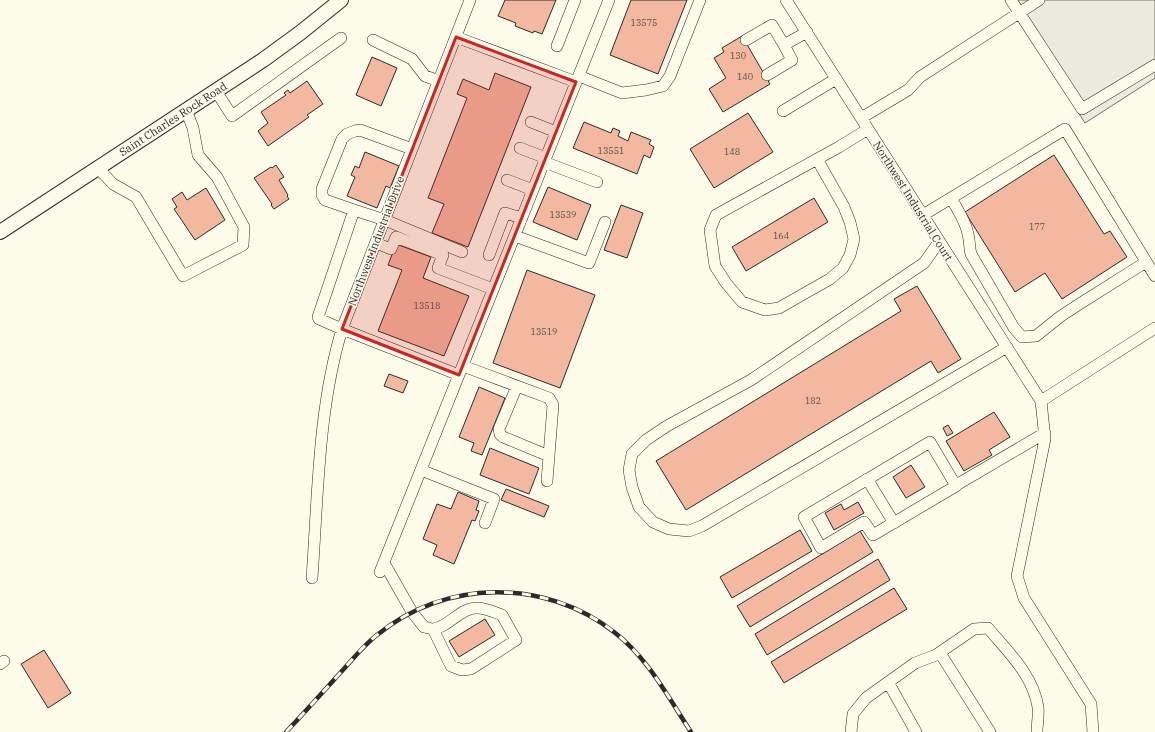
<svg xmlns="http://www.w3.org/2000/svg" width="1155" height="732" font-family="'IBM Plex Serif',serif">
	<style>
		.parking { fill: #eceadb; stroke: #74746e }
		.building { fill: #f2b8a0; stroke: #2b2b2b }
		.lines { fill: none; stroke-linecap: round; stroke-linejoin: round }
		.minor-casing { stroke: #2b2b2b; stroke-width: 12 }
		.major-casing { stroke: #2b2b2b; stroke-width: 16 }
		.minor { stroke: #fdfbea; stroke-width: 11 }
		.major { stroke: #fdfbea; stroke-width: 14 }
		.rail-casing { stroke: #2b2b2b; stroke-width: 4.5 }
		.rail { stroke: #fdfbea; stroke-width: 3; stroke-dasharray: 9; stroke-linecap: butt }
		.marked { fill: #c62828; fill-opacity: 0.2; stroke: #c62828; stroke-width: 3; stroke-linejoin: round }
		.labels { text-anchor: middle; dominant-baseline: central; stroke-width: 3; stroke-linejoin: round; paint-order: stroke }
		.number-label { font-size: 9px; fill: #5d4e48 }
		.street-label { font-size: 11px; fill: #2b2b2b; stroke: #fdfbea }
	</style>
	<rect width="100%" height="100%" fill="#fdfbea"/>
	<path class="parking" d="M1006 0H1155V78L1085 123Z"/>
	<path class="building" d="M505 0H556L542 34 534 31 533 33 515 26 516 23 498 16Z
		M631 0H687L658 74 610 55Z
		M742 36 770 84 723 112 709 89 726 78 714 58 724 52 722 48Z
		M372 57 397 68 381 106 356 95Z
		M495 73 531 87 468 247 432 233 444 204 428 198 467 98 457 94 463 79 489 90Z
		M307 81 323 104 307 115 309 117 268 146 258 131 268 123 261 112 286 95 284 93 288 90 290 93Z
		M748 113 773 152 714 188 690 149Z
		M584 122 611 133 613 128 620 131 618 136 628 141 631 132 651 140 649 144 654 147 650 158 644 155 637 174 573 148Z
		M365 152 399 166 390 188 386 186 377 208 347 196 355 177 351 175 355 166 359 168Z
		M1054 155 1104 234 1110 231 1127 257 1062 299 1045 273 1015 292 965 212Z
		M276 165 284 177 279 180 288 195 287 196 289 199 274 209 271 205 272 204 254 178 271 167 272 168Z
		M548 187 591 205 577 240 533 222Z
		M206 188 225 220 195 240 174 209 177 207 172 199 182 192 187 200Z
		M814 198 828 222 746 271 732 247Z
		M621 205 643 213 627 258 604 250Z
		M396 244 431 257 423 278 469 296 444 356 378 331 402 270 388 265Z
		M527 270 595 295 560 388 493 363Z
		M917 286 961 359 938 373 931 361 686 510 656 461 901 311 894 299Z
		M389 374 408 381 403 393 384 386Z
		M479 387 505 398 482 455 471 451 474 443 459 437Z
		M994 412 1010 437 989 450 992 455 964 471 946 441Z
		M948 425 953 433 947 436 943 428Z
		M490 448 539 468 529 494 480 475Z
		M911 465 925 487 906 498 893 477Z
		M506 489 549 506 544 517 501 500Z
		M458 492 479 501 476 510 479 511 475 521 472 520 454 564 433 555 437 545 423 539 437 504 451 509Z
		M858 502 864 513 834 530 825 513 841 504 844 510Z
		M800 530 812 551 732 598 720 577Z
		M860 531 873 552 750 627 737 606Z
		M878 559 890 580 767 655 755 634Z
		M894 588 907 609 784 683 771 662Z
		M485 619 495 635 459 657 449 641Z
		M44 650 71 693 48 708 21 664Z"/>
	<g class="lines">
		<defs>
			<path id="minor" d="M786 0 1041 401 1045 439 1017 576 1024 598 1091 704 1093 732
				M1011 0 1082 109 1155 65
				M456 37 576 82
				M373 40 412 59 425 76 439 81
				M746 40 772 25 784 45
				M557 46 575 0
				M767 75 792 60 784 45 807 32
				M579 76 622 93 646 90 663 86 670 76 700 0
				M216 91 232 116 341 38
				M783 111 836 79
				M861 118 908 90 920 77 1039 0
				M531 122 556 132
				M520 148 546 158
				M817 159 844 207 850 222 854 239 850 255 843 268 830 279 807 292 779 308 765 310 742 302 726 283 715 266 710 230 716 215 839 147 868 129
				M544 162 597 182
				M98 168 113 184 136 197 183 276 243 245 244 227 217 177 198 155 193 128 186 110
				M507 180 533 190
				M951 198C957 209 966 222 968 234 970 241 969 247 971 254L1014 328 1022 337 1036 336 1061 316 1081 303 1146 262
				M354 210 385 220 462 252
				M923 215 1065 129 1155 276
				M515 236 589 263 605 222
				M939 242 924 263 751 380 667 426 646 440 632 454 629 470 632 487 639 507 653 522 669 529 689 531 702 526 1007 347
				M376 243 391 249 396 237 443 255 438 268 493 289
				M489 255 505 213 522 218
				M463 366 549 398 553 405 547 481
				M459 375 342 329 470 0
				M517 386 499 429 500 434 503 437 549 456
				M1041 401 1155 328
				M421 470 494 499 485 523
				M867 479 894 523
				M956 486 930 442 804 517 821 548 864 522 873 535 956 486 958 484 1045 433
				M384 563 412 612 424 627C426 627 430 629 433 629 449 627 459 609 475 608 484 607 494 612 502 615L516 640 471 669 462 670 451 666 433 629
				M380 572 609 0
				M312 578C318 495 318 409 342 329L319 319 318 317 354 210 325 200 322 195V189L342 139 347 134 355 131 360 130 412 149
				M940 653 990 732
				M0 664 4 661
				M888 682 916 732
				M851 732 853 714 866 698 915 663 936 655 974 629 988 628C1008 652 1033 675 1038 707 1039 715 1037 724 1037 732"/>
			<path id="major" d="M0 232 263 60 300 33 341 0"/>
		</defs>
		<use href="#minor" class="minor-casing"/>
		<use href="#major" class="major-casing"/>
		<use href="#minor" class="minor"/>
		<use href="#major" class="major"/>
		<defs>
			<path id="rail" d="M286 732C305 712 323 692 341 672 353 659 364 645 377 635 445 579 545 578 614 632 648 658 668 697 691 732"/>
		</defs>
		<use href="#rail" class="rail-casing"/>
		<use href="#rail" class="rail"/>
	</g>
	<path class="marked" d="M456 37 576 82 459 375 342 329Z"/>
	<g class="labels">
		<g class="number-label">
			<text x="644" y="22">13575</text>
			<text x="738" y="55">130</text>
			<text x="745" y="76">140</text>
			<text x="611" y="150">13551</text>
			<text x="732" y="151">148</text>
			<text x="563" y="214">13539</text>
			<text x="1037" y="226">177</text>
			<text x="781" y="235">164</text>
			<text x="427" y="305">13518</text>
			<text x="544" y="331">13519</text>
			<text x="813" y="400">182</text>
		</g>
		<g class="street-label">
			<text transform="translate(173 119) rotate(-33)">Saint Charles Rock Road</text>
			<text transform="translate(913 201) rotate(58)">Northwest Industrial Court</text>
			<text transform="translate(376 241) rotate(-69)">Northwest Industrial Drive</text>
		</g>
	</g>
</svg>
